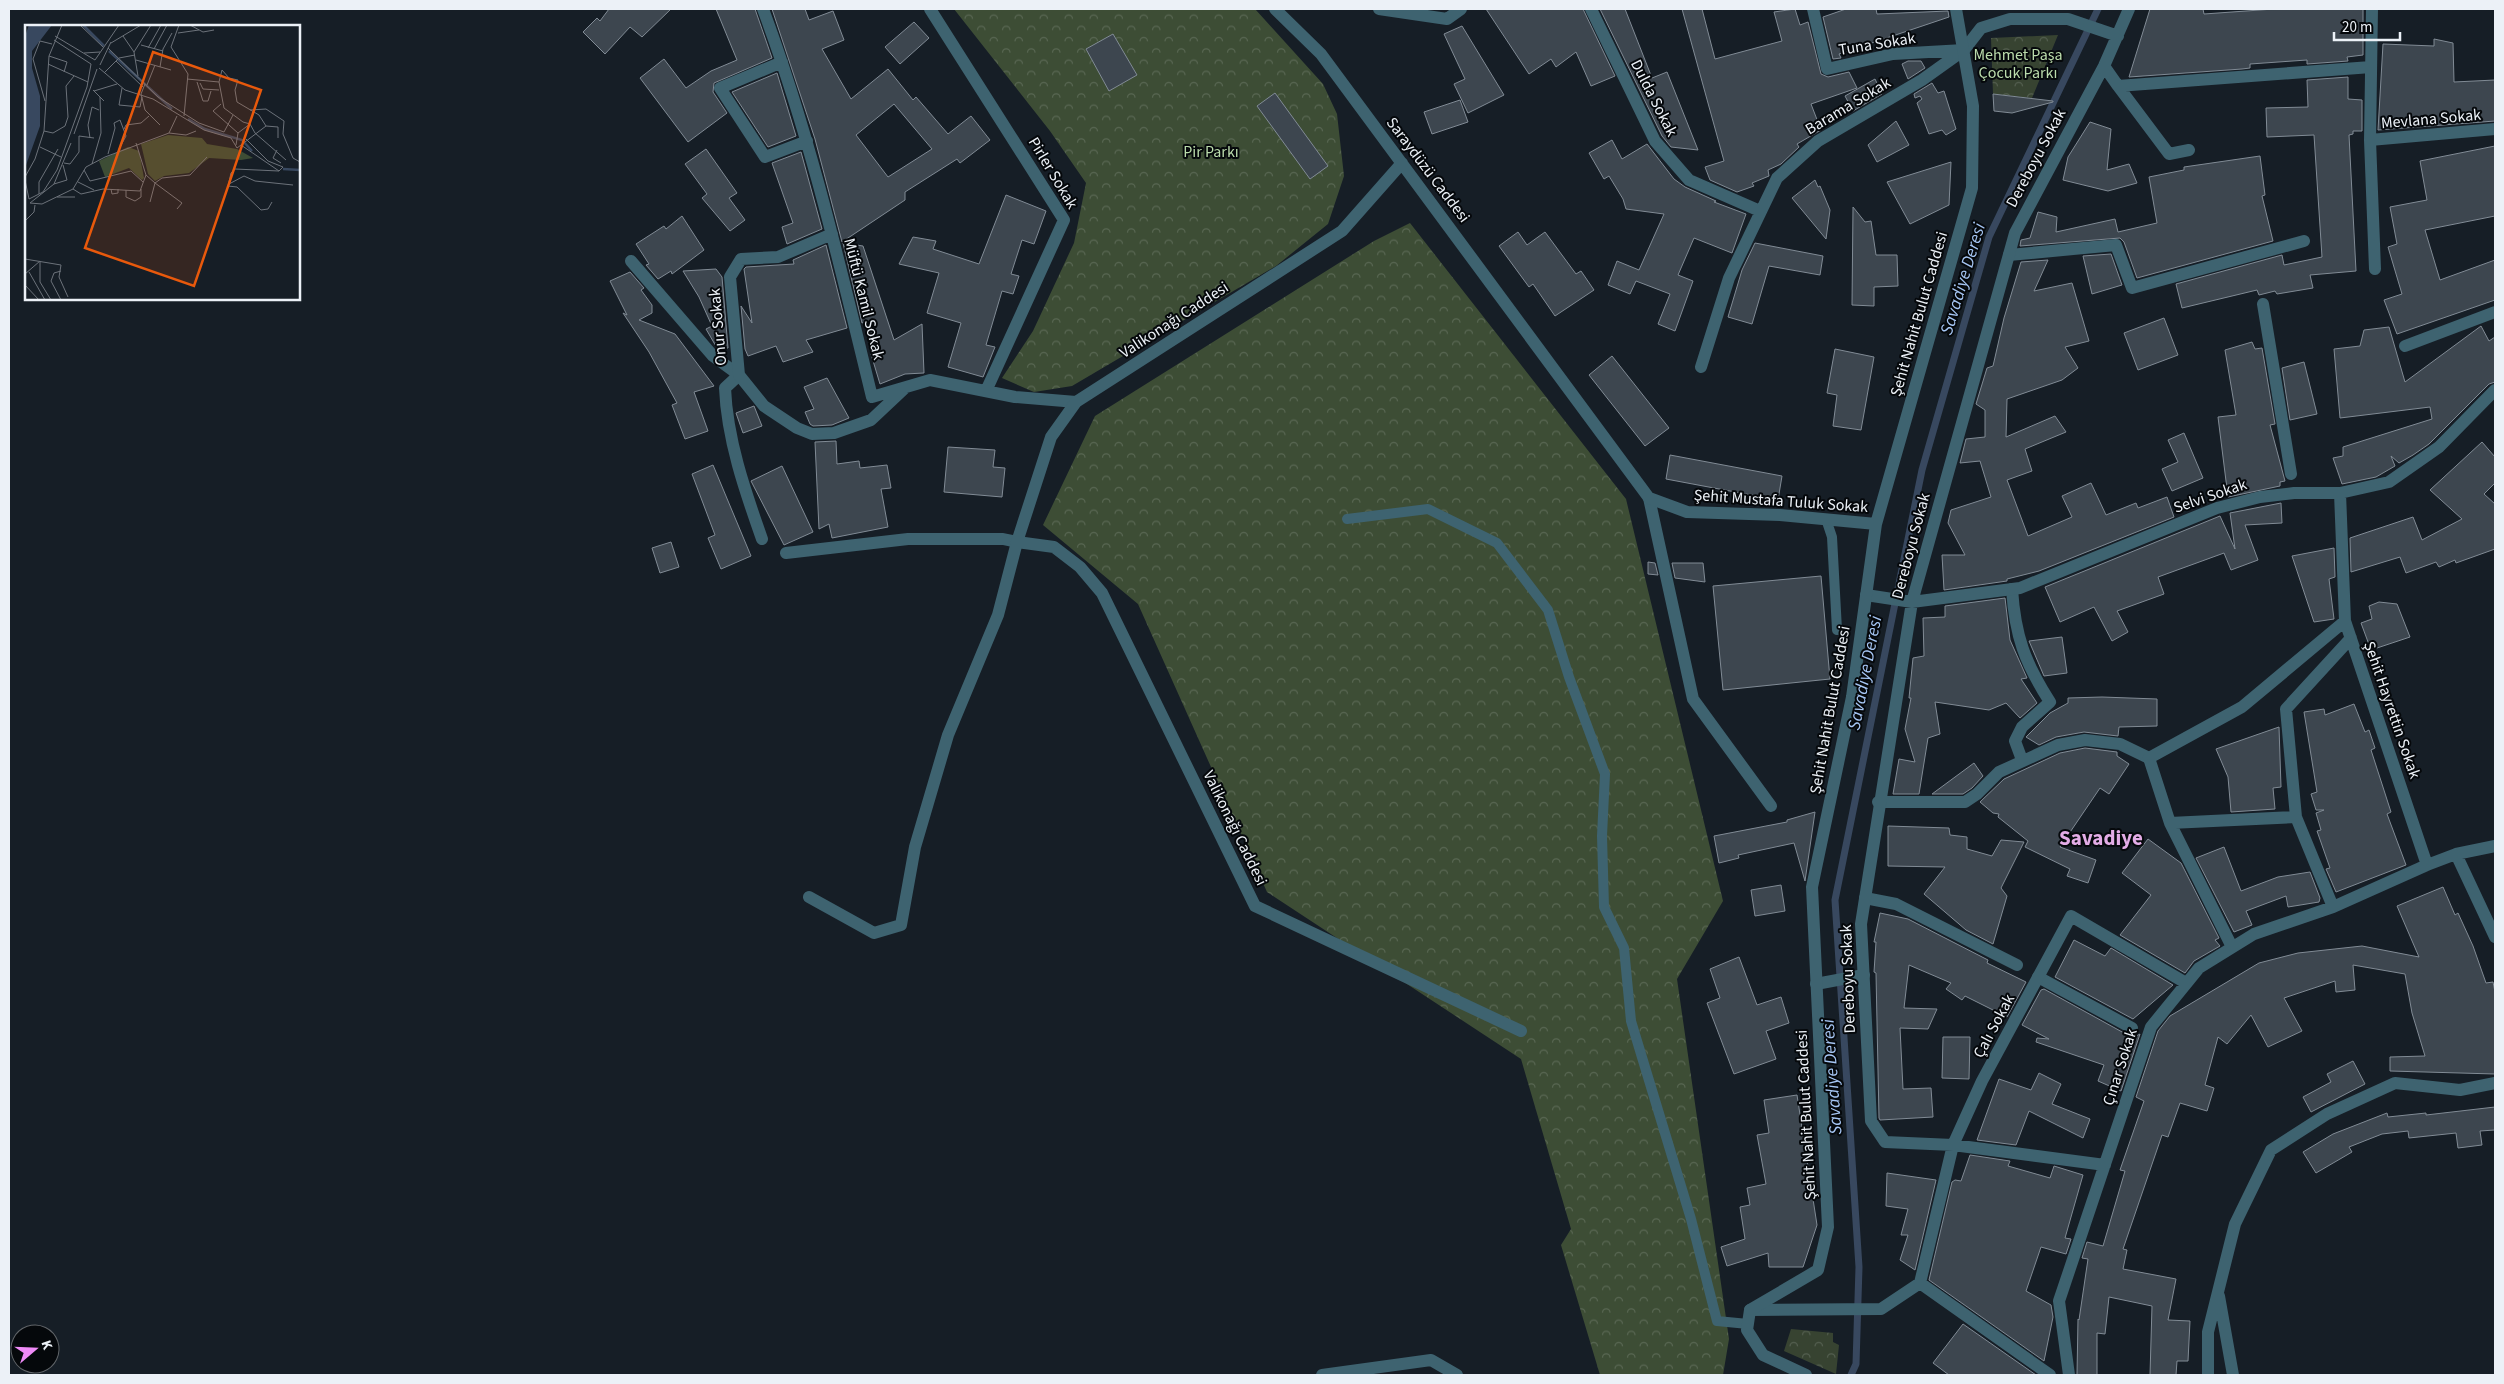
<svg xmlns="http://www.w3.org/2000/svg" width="2504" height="1384" font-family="'Source Sans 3',sans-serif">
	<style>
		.forest { fill: url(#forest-crowns) }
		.park { fill: url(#park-crowns) }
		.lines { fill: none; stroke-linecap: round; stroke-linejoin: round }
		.stream { stroke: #38485f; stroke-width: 7 }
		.building { fill: #3d464f; stroke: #818b95; fill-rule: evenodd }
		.service { stroke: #3e6370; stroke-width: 10 }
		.pedestrian { stroke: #3e6370; stroke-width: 12 }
		.minor { stroke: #3e6370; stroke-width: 12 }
		.tertiary { stroke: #3e6370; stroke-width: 12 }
		.labels { text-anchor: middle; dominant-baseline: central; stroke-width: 4; stroke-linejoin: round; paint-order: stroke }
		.street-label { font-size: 16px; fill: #ecf1f7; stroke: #05080b }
		.park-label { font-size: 16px; fill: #bbdcac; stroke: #05080b }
		.water-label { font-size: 18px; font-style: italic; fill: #a6c6f4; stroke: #05080b }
		.district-label { font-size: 21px; font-weight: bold; fill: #e3ace6; stroke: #05080b }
		.inset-river { fill: none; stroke: #38485f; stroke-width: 2.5 }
		.inset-road { fill: none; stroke: #6c727a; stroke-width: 1 }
		.view { fill: #e8590c; fill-opacity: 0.15; stroke: #e8590c; stroke-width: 2.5 }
		.inset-edge { fill: none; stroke: #ecf1f7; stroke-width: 2.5 }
	</style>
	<defs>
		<pattern id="forest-crowns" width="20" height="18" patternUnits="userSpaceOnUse" patternTransform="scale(1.25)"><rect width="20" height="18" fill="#3d4d35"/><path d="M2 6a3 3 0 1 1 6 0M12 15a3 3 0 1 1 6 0" fill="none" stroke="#596753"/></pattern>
		<pattern id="park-crowns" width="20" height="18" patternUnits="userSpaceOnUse" patternTransform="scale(1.25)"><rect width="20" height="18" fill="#374331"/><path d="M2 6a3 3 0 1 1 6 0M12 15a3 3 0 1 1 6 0" fill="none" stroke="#545f50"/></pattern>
	</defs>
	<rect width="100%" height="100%" fill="#161e26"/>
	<path class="forest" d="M954 9H1255L1323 84 1337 114 1344 176 1328 224 1276 266 1072 386 1034 392 1002 378 1033 331 1074 243 1086 183 1050 131Z
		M1410 223 1626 499 1723 901 1677 979 1729 1339 1723 1375H1600L1561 1245 1571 1229 1521 1059 1267 892 1138 604 1043 525 1095 416 1374 241Z"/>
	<path class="park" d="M2058 35 2032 98 1993 94 1991 38Z
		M1791 1329 1833 1333V1342L1839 1345 1836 1374 1784 1351Z"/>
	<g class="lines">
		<path class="stream" d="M1851 1375 1856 1364 1859 1267 1835 900 1922 470 1989 237 2098 9"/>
	</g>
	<path class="building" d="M609 9H671L642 37 630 27 605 54 583 32 597 18 600 21Z
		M716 9H755L772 58 714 83 713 92 727 113 688 142 640 78 664 59 686 88 711 71 737 60Z
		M772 9H805L809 20 833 11 844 40 822 49 851 99 888 69 913 100 916 97 948 134 971 116 990 140 960 163 957 159 905 192V200L842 242 815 139ZM894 104 932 149 888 177 856 135Z
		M1486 9H1583L1615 76 1591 86 1576 52 1556 67 1551 59 1529 74Z
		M1600 9H1625L1652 78 1667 72 1698 150 1671 147 1662 136Z
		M1682 9H1702L1715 59 1782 41 1774 12 1795 9 1800 25 1808 22 1821 74 1828 77 1849 72 1857 88 1811 104 1821 130 1797 144 1799 147 1781 164 1768 170 1769 176 1752 183 1754 186 1737 192 1710 180 1705 167 1724 161Z
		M1846 9H1876L1877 14 1948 11 1949 17 1839 54 1841 58 1833 59 1823 17Z
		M2150 9H2203L2204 14 2274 9H2363V55L2347 57 2348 61 2307 64V60L2250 64V68L2242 69 2129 77Z
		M914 22 929 38 900 64 885 47Z
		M1462 26 1504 95 1468 113 1454 84 1465 79 1444 34Z
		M1113 34 1137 75 1109 91 1086 49Z
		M2434 39 2453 43 2454 82 2495 80V121L2378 130 2383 44 2434 46Z
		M1908 61H1921L1925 68 1908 79 1902 64Z
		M777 73 796 136 768 147 732 92Z
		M2348 77V99L2362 100V131H2353V134L2349 135 2356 271 2310 275 2313 288 2277 294 2275 291 2259 295 2257 290 2182 308 2176 284 2282 255 2284 265 2322 257 2314 135 2267 137 2266 108 2308 107 2307 80Z
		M1875 79 1882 94 1853 111 1845 96Z
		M1932 83 1938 93 1944 91 1956 129 1946 135 1942 130 1929 134 1917 103 1922 99 1920 96 1915 98 1914 94Z
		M1275 93 1328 166 1310 179 1257 106Z
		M1993 94 2053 101V102L2012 113 1994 111Z
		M1460 100 1468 122 1432 134 1424 112Z
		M1896 121 1909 145 1877 162 1868 145Z
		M2090 122 2111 129 2107 170 2129 164 2137 183 2108 191 2063 180 2068 157Z
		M1612 140 1622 159 1647 144 1674 179 1685 187 1716 201 1714 202 1746 214 1732 253 1694 238 1678 275 1693 281 1675 331 1658 324 1670 294 1636 281 1630 294 1608 285 1617 261 1639 270 1664 214 1626 209 1623 199 1609 176 1604 179 1589 153Z
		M2495 146V216L2425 230 2440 280 2495 260V300L2397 334 2384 300 2402 294 2388 247 2397 244 2390 207 2427 200 2420 161Z
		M706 149 737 193 729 198 745 220 730 231 702 198 707 194 685 164Z
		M801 152 822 229 787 244 782 227 793 223 772 163Z
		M2260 156 2265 195 2262 196 2273 241 2137 278 2124 242 2120 238 2020 246 2021 240 2030 238 2038 212 2057 217 2056 232 2115 219 2118 232 2157 223 2149 177 2184 170V167Z
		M1951 162 1949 205 1910 224 1887 182Z
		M1815 180 1818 187 1820 186 1830 210 1826 239 1792 198Z
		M1006 195 1046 211 1034 244 1022 240 1011 274 1019 276 1013 294 1002 291 986 345 995 347 983 377 948 367 961 323 927 313 939 273 899 264 913 237 936 241 933 249 979 264Z
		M1853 207 1865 222 1871 221 1876 255H1897L1898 286 1874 287V306L1852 305Z
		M682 216 704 250 672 274 671 271 658 279 646 265 649 264 636 244 664 226 666 229Z
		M1518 232 1527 245 1545 232 1576 274 1581 271 1594 290 1555 316 1533 284 1529 287 1499 246Z
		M843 243 863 246 894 340 922 324 924 373 905 374 880 384 871 354 877 350 867 321 862 323Z
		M1755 243 1823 256 1820 275 1769 266 1752 324 1728 317 1742 270Z
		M826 245 847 328 806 340 813 352 783 362 776 346 748 356 745 349 741 306 752 323 744 269 746 267 794 264 793 260Z
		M2111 254 2122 285 2092 294 2083 256Z
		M2048 260 2034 291 2072 283 2089 341 2065 347 2078 368 2062 380 2007 399 2006 437 2055 416 2066 432 2025 449 2032 471 2007 480 2028 536 2072 517 2062 496 2091 483 2106 515 2136 503 2138 508 2167 497 2174 517 2039 571 2007 579V581L1944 590 1942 555H1965L1948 523 1951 510 1991 497 1980 461 1960 463 1966 439 1985 437V410L1976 404 1987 368 1993 366 2004 318 2021 262Z
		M716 269 722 277 728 348H717L706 329 712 326 699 297 683 271Z
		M630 272 644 288 641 290 652 305V313L639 320 675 334 714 386 694 392 708 431 685 439 672 405 677 403 649 352 623 313 627 315 610 281Z
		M2164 318 2178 355 2138 370 2124 333Z
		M2481 326 2489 341 2495 337V382L2489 384 2429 444 2413 455 2399 463 2391 456 2395 466 2376 477 2342 484 2333 458 2343 456V447L2432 419 2430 407 2340 418 2334 349 2360 346 2364 330 2389 327 2405 382Z
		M2252 342 2255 349 2262 348 2275 424 2270 425 2285 481 2280 482V486L2228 497 2218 417 2236 415 2225 350Z
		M1835 349 1874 357 1861 430 1833 426 1837 395 1827 393Z
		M1612 356 1669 428 1645 446 1589 375Z
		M2304 362 2317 414 2290 420 2282 368Z
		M827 378 849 418 832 425 813 426 810 424 805 412 814 409 804 387Z
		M754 406 762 426 743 433 736 413Z
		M2184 433 2203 478 2172 491 2162 469 2178 462 2168 440Z
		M836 441 837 464 859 461 860 468 887 465 891 488 881 489 888 527 832 538 829 524 819 529 815 442Z
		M2482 442 2495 457V483L2484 494 2495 504V549L2456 563 2455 560 2439 567 2436 562 2406 573 2400 557 2351 572 2350 538 2413 517 2422 540 2462 519 2430 490Z
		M948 447 995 450 993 467 1005 468 1002 497 944 492Z
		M1670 455 1782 476 1778 500 1666 479Z
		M713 465 751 556 721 569 708 538 715 535 692 474Z
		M782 466 813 532 784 545 751 481Z
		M2281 503 2282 523 2245 525 2258 560 2231 570 2224 553 2158 577 2164 594 2117 611 2128 632 2112 641 2094 607 2060 622 2045 587 2220 516 2235 549 2230 513Z
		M671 542 679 567 660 573 652 548Z
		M2334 548 2335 577 2329 579 2334 619 2314 622 2292 556Z
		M1648 562 1655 563 1658 575 1648 574Z
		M1672 563H1703L1705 582 1675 578Z
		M1821 576 1830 679 1723 690 1713 586Z
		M2005 598 2010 640 2027 678 2021 679 2037 703 2020 718 2006 703 1989 710 1935 702 1940 734 1928 738 1919 794H1893L1899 759 1915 762 1905 729 1911 698H1909L1913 658 1924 656 1923 618 1945 617V606Z
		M2379 602 2397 604 2410 637 2371 650 2361 623 2372 619 2369 606Z
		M2062 637 2067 673 2044 676 2029 641Z
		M2102 697 2157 699V726L2119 727 2118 736 2084 732 2056 737 2039 745 2026 737 2050 713 2068 703V698Z
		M2354 704 2365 732 2369 730 2375 748 2371 750 2391 812 2387 814 2406 865 2336 892 2326 869 2330 868 2317 831 2321 830 2316 813 2324 810H2316L2311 794 2317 792 2304 712 2324 709 2325 715Z
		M2279 727 2281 787 2273 788 2275 809 2231 812 2228 777 2216 749Z
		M2085 748 2117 752V756L2129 764 2109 794 2100 788 2060 847 2096 860 2088 883 2067 876 2070 869 2025 847 2028 841 1998 817 1999 814 1993 813 1980 802 2004 779 2060 753Z
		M1974 763 1983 776 1972 788 1963 794H1932Z
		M1815 812 1805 881 1794 843 1738 855 1739 858 1719 863 1714 836 1787 822V820Z
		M1888 826 1949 828 1950 835 1967 837V849L1992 856 2001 840 2024 842 2001 888 2007 896 1993 944 1966 930 1924 894 1945 867 1888 866Z
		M2148 839 2181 863 2219 938 2215 940 2220 946 2194 961 2185 973 2120 935 2151 895 2122 873Z
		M2224 847 2241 891 2278 877 2310 872 2320 898 2319 902 2288 907 2286 896 2246 911 2252 925 2234 932 2196 858Z
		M1781 885 1785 911 1755 916 1751 890Z
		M2443 887 2455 915 2458 913 2473 946 2486 983 2493 982 2495 992V1074L2390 1071V1057L2425 1056 2412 1013 2405 974 2353 965 2355 990 2336 992 2335 981 2284 998 2302 1031 2268 1047 2251 1015 2227 1044 2218 1037 2205 1085 2214 1088 2207 1111 2180 1103 2168 1137 2162 1135 2123 1249 2127 1250 2123 1269 2176 1279 2168 1320 2190 1321 2188 1361H2177L2176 1375H2150L2152 1306 2109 1297 2105 1334 2097 1333V1375H2077L2078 1319 2079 1320 2088 1259 2082 1258 2087 1242 2103 1246 2125 1171 2120 1170 2144 1101 2136 1097 2158 1031 2170 1016 2259 963 2298 953 2362 946 2419 957 2397 906Z
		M1880 913 1908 919 1988 960 1987 963 2026 982 2007 1017 1965 996 1962 1000 1946 989 1951 983 1909 965 1904 1008 1937 1009 1928 1029 1900 1028 1903 1089 1931 1088 1933 1117 1880 1120 1879 1118 1876 973 1874 972 1876 942H1874Z
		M2074 940 2105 956 2111 948 2173 985 2133 1019 2055 977Z
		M1739 957 1757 1005 1781 997 1789 1023 1766 1031 1776 1059 1734 1074 1707 1003 1720 998 1710 969Z
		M2044 989 2124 1033 2129 1040 2140 1034 2121 1091 2098 1081 2104 1065 2036 1042 2037 1038 2049 1039 2022 1025 2041 990Z
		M1943 1037H1970L1969 1079 1942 1078Z
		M2353 1061 2365 1084 2311 1112 2303 1097 2331 1082 2327 1074Z
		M2039 1073 2061 1084 2052 1104 2090 1119 2083 1138 2029 1111 2016 1145 1977 1140 1999 1079 2031 1090Z
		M1797 1095 1817 1225 1803 1267H1769L1768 1253 1727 1266 1721 1247 1745 1239 1740 1207 1750 1205 1747 1188 1766 1184 1757 1135 1769 1133 1764 1100Z
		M2495 1107V1130L2480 1131 2482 1145 2458 1148 2456 1133 2409 1138 2408 1131 2382 1134 2349 1147 2352 1152 2316 1173 2303 1152 2333 1134 2387 1113 2388 1117 2426 1113V1115Z
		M1970 1155 2010 1161 2008 1166 2050 1178 2054 1166 2083 1175 2065 1238 2071 1239 2066 1254 2041 1247 2026 1291 2051 1305 2053 1317 2044 1361 1929 1280 1952 1182 1955 1180 1961 1181Z
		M1887 1173 1936 1180 1915 1270 1900 1260 1908 1235H1901L1908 1209 1886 1206Z
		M1963 1324 2036 1375H1949L1933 1363Z"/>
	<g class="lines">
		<path class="service" d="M1347 519 1428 509 1497 543 1548 610 1569 677 1605 774 1602 836 1604 907 1624 948 1631 1021 1691 1219 1717 1321 1748 1324
			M1826 519 1832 537 1837 630"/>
		<path class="pedestrian" d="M2009 255 2116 245 2132 288 2304 241
			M631 261 713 356 739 375 725 388C727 439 745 491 762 539
			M2263 304 2291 474
			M2012 589C2015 636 2025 663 2050 702L2022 727 2015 741 2022 760
			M1878 802H1965L1977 794 1999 772 2058 745 2085 740 2120 744 2149 758
			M1865 898 1896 904 2017 965
			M2038 977 2132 1028
			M1816 984 1864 975"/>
		<path class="minor" d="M763 9C810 135 840 266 872 397L930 380 1015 397 1076 402
			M930 9 1064 220 986 391
			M1379 9 1447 19 1461 9
			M1591 9 1655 141 1689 180 1760 211
			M1813 9 1827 69 1893 54 1964 50
			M2372 9 2370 140 2375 269
			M782 62 720 88 765 157 807 141
			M2104 66 2118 86 2371 67
			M2118 86 2169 154 2189 150
			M2370 140 2495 129
			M832 234 778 257 741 259 730 277 739 375 764 406 797 428 812 434 834 433 871 420 904 389
			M2405 346 2495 312
			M1701 367 1729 278 1777 178 1818 141 1922 80 1964 50 1981 28 2010 19H2068L2118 36
			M2340 493 2345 621 2427 865 2456 854 2495 846
			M1649 498 1693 699 1771 806
			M786 553 908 539H1003L1017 542
			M1866 595 1912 602 2020 588 2217 508 2260 497 2294 493H2340L2389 482 2439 447 2495 390
			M2296 817 2170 823 2149 758 2242 707 2345 621
			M2170 823 2232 947
			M2456 854 2495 937
			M2333 907 2296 817 2286 709 2351 638
			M2105 1165 1953 1145 1885 1142 1871 1121 1861 924 1912 602 2015 233 2104 66 2129 9
			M1920 1283 1953 1145 1982 1081 2071 916 2186 983
			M2219 1296 2233 1375
			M1750 1310 1881 1309 1920 1283 2050 1375
			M1322 1375 1431 1360 1457 1375
			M2069 1375 2059 1301 2151 1027 2199 968 2254 934 2333 907 2427 865
			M2208 1375V1332L2235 1224 2271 1150 2327 1114 2395 1083 2460 1090 2495 1083"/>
		<path class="tertiary" d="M1275 9 1321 54 1649 498 1687 512 1780 515 1876 524
			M1402 163 1342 231 1076 402 1051 437 1017 542 1054 547 1080 567 1102 593 1255 906 1521 1031
			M809 897 874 933 901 925 915 847 948 735 998 615 1017 542
			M1806 1375 1763 1355 1747 1330 1750 1310 1818 1270 1828 1227 1812 887 1852 697 1876 524 1972 188 1973 106 1956 9"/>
	</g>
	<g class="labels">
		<g class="street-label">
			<text transform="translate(1877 44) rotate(-9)">Tuna Sokak</text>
			<text transform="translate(1654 98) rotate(63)">Dulda Sokak</text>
			<text transform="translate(1848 106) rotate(-31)">Barama Sokak</text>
			<text transform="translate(2431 119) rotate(-5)">Mevlana Sokak</text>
			<text transform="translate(2036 158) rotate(-62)">Dereboyu Sokak</text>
			<text transform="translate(1428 170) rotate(53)">Saraydüzü Caddesi</text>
			<text transform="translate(1053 173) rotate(59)">Pirler Sokak</text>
			<text transform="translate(864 299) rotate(76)">Müftü Kamil Sokak</text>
			<text transform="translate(1919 314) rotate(-74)">Şehit Nahit Bulut Caddesi</text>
			<text transform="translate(1174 320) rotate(-33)">Valikonağı Caddesi</text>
			<text transform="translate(718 327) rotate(-95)">Onur Sokak</text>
			<text transform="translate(2210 496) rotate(-19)">Selvi Sokak</text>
			<text transform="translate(1781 501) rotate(4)">Şehit Mustafa Tuluk Sokak</text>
			<text transform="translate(1911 546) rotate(-75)">Dereboyu Sokak</text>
			<text transform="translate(1830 710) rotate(-80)">Şehit Nahit Bulut Caddesi</text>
			<text transform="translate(2392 710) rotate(71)">Şehit Hayrettin Sokak</text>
			<text transform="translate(1235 828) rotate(64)">Valikonağı Caddesi</text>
			<text transform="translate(1848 979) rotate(-92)">Dereboyu Sokak</text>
			<text transform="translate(1994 1026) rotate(-62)">Çalı Sokak</text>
			<text transform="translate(2120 1067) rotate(-72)">Çınar Sokak</text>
			<text transform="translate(1806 1115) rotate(-93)">Şehit Nahit Bulut Caddesi</text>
		</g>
		<g class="park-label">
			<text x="2018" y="55">Mehmet Paşa<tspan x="2018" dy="18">Çocuk Parkı</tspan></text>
			<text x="1211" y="152">Pir Parkı</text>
		</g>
		<g class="water-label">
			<text transform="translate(1963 279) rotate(-73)">Savadiye Deresi</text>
			<text transform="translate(1865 673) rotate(-79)">Savadiye Deresi</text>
			<text transform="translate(1832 1077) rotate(-94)">Savadiye Deresi</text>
		</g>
		<g class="district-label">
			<text x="2101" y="838">Savadiye</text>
		</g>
	</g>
	<g transform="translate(25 25)">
		<rect width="275" height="275" fill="#161e26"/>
		<path d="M143 110 177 113 182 119 212 124 228 133 216 135 184 133 164 148 139 151 130 156 123 149 116 119ZM103 122 114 126 119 153 117 155 104 143 80 152 74 136Z" fill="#3d4d35"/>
		<path d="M4 0H27L7 26V43L15 71V101L0 143V11Z" fill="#38485f"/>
		<path class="inset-river" d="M58 0 79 21M84 26 147 84M163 94 180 104 217 115 227 126M258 144 275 145"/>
		<path class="inset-road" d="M55 0 78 22M154 0 146 22 163 49 159 91M165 0 178 7 189 5M153 8 174 5M30 11 70 35 94 0M98 11 109 27 113 51M86 18 116 0M116 20 138 26M83 23 133 72 174 98 199 107 208 90M123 23 136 0M129 24 142 0M109 27 126 0M59 28 75 27M24 31 42 37 39 47M111 35 146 45M91 36 118 62M23 39 63 57M75 40 86 17M135 42 138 24 147 8M74 43 100 65 128 74 179 105 206 113 212 123 216 120M79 48 94 33 110 30M162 54 194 57 197 45 204 53 213 55 210 65 212 77 234 90 241 101 216 120M172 57 178 76H183L186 66M194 57 199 83 218 97 225 99 230 108 261 135M175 58 178 64 194 65M120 59 116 69 120 85 135 100M122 60 130 40M97 63 94 80 115 82 117 72M68 65 79 76M69 66 92 59M20 76 8 34 15 16 27 19M196 79 188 86 213 108M225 85 241 84 259 96 258 109 268 133 275 137M89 98 95 95 101 111 94 124M241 101 253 102V113M99 104 101 100 116 98 124 91M19 106 28 108 40 101 43 92 41 61 49 51M144 108 161 110 171 106M49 109 72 44M65 113 63 100 67 82 74 85M221 114 243 136 258 142 254 146M111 118 121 150 130 158 137 153 165 150 182 132M211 120 213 108 225 99M216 120 254 146 210 144 206 148 203 161 212 162 236 185 243 184 247 177M15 122 36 132M252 125 248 133 256 138M83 129 90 103 89 98M39 138 45 139 54 127V111L69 113M67 139 76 108 75 72M59 145 65 156 106 146 118 157M0 152 10 134 19 106 24 31 37 0M0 155 4 174M53 157 69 165M29 159 42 155 38 140M204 159 219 151 230 156 268 160M48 164 56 169 78 164 115 166 121 150M86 164 87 169 93 168V164M101 165V172L110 176 116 172V164M14 169V157L33 124M32 172H50M4 174 18 167 32 145 62 62 66 39 29 15M125 177 130 158 157 178 152 184M5 178 17 179 48 164 61 142 80 132 144 108 152 91M5 178 29 159 46 118M0 196 9 187 10 180M0 234 36 240 34 252 43 272M15 236V257L26 275M4 247 20 275M0 260V249L15 236M0 260 14 275M36 275 26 256 29 248 36 246"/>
		<path class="view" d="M128 27 236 65 169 261 60 223Z"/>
		<rect width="275" height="275" class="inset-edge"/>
	</g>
	<rect width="2504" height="1384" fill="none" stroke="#ecf1f7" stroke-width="20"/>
	<g transform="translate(35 1349) rotate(71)"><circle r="24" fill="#05080b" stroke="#616569"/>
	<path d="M0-4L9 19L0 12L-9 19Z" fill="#ef8bf7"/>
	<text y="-8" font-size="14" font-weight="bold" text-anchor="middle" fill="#ecf1f7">K</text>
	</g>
	<path d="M2334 32v8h66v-8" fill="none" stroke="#ecf1f7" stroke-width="2.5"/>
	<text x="2342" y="32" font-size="15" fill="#ecf1f7" stroke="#05080b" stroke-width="4" paint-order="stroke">20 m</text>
</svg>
